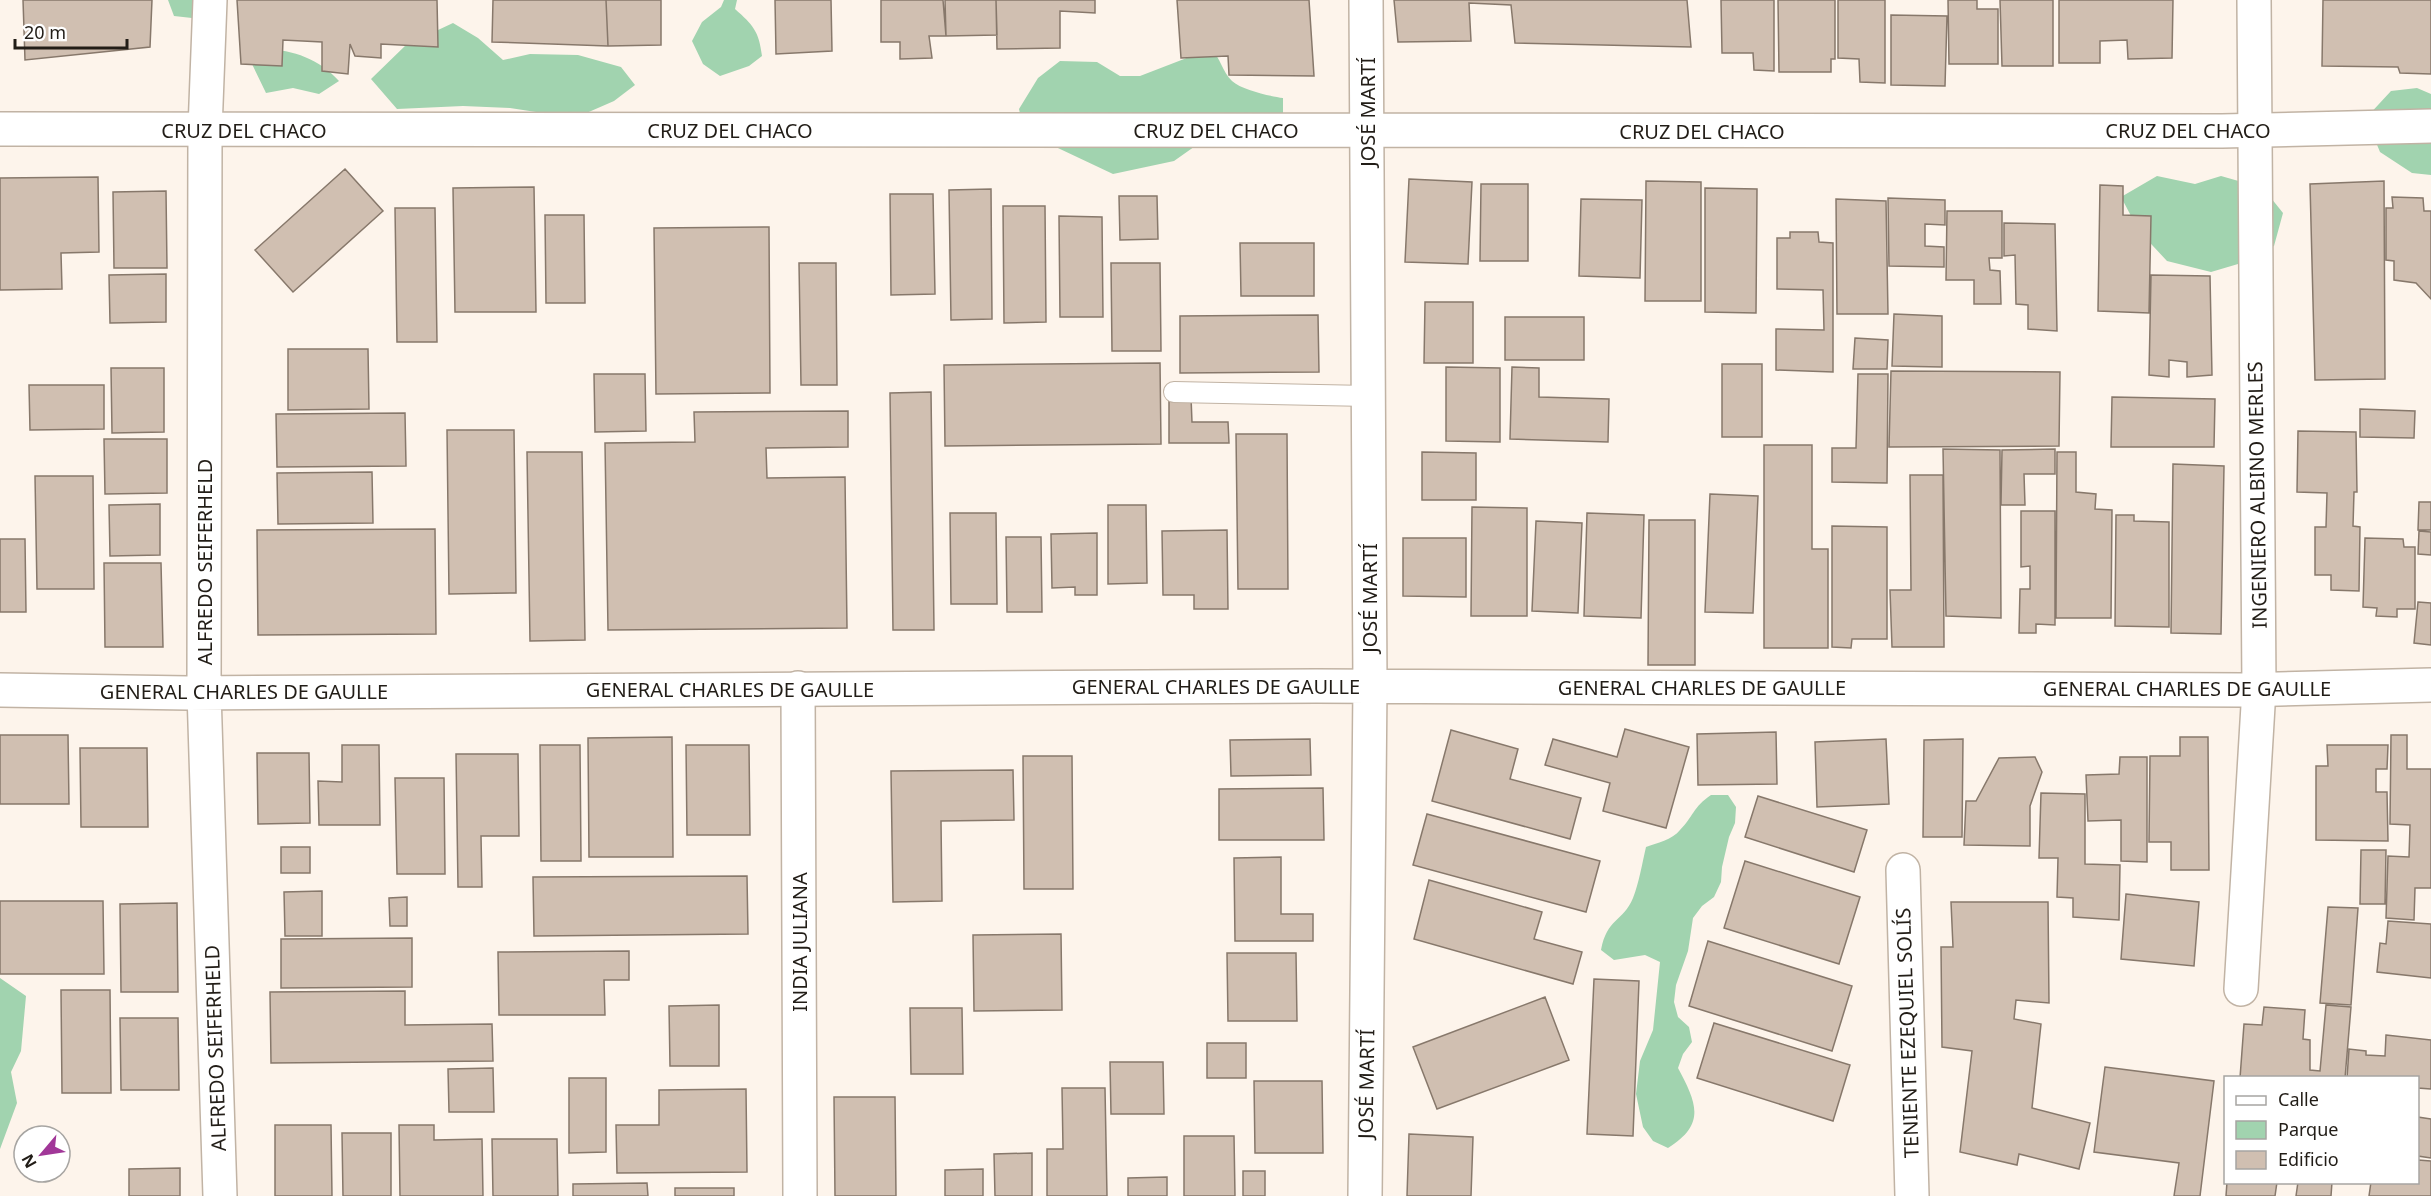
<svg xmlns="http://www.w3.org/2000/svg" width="2431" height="1196" font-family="'Noto Sans',sans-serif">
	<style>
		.green { fill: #a1d3af }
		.building { fill: #d0bfb1; stroke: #87786b; stroke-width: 1.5 }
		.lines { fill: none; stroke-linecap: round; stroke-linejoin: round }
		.lane-casing { stroke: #c1b3a4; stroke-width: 22 }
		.street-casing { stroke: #c1b3a4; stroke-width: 36 }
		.secondary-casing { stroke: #c1b3a4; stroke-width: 36 }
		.lane { stroke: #fff; stroke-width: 20 }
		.street { stroke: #fff; stroke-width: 33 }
		.secondary { stroke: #fff; stroke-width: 33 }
		.labels { text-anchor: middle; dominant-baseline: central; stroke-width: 6; stroke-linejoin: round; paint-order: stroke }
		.street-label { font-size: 20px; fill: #221d17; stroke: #fff }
	</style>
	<rect width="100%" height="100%" fill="#fdf4eb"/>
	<path class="green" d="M168 0H196L192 18 174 16Z
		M724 0H737L735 9C753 25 759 31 762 56L749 66 720 76 703 64 692 41 702 22 721 7Z
		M453 23 478 38 503 60 530 54 578 55 621 67 635 85 614 101 575 118 510 108 463 106 397 109 371 79 406 45Z
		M265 49C294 50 319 59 339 81L319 94 293 88 266 93 252 64Z
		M1210 49C1221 57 1222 72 1232 81 1242 90 1269 96 1283 98V113L1277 118 1225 125 1174 161 1113 174 1024 132 1019 109 1038 78 1060 61 1097 62 1120 76H1140Z
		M2417 88 2431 94V175L2412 173 2380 152 2366 118 2391 91Z
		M2157 176 2195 184 2221 176 2263 188 2283 213 2274 246 2238 264 2211 272 2167 261 2139 231 2121 197Z
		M1711 795H1728L1736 807 1735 823 1729 837 1722 867 1721 882 1714 897 1702 906 1693 918 1688 951 1676 985 1674 1002 1678 1017 1689 1027 1692 1042 1683 1054 1678 1068C1696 1102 1707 1124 1668 1148L1653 1141 1643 1127 1636 1094 1640 1061 1653 1030 1660 962 1645 955 1614 960 1601 950C1607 918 1623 922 1633 898 1639 883 1642 864 1646 847 1657 843 1672 840 1680 830 1693 817 1693 807 1711 795Z
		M0 978 26 996 21 1051 11 1072 17 1103 0 1149Z"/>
	<path class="building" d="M23 0H152L150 47 25 60Z
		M237 0H437L438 47 381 44V58L355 56 350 44 348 74 322 71V42L283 40 282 66 241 64Z
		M493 0H606L608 46 492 42Z
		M606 0H661V45L608 46Z
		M775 0H831L832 51 776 54Z
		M881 0H943L946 36H929L932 58 900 59V42H881Z
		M945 0H996L997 35 946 36Z
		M996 0H1095V13L1060 11V48L997 49Z
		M1177 0H1309L1314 76 1229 75 1228 56 1181 58Z
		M1394 0H1687L1691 47 1515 43 1511 5 1469 3 1471 41 1398 42Z
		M1721 0H1774V71L1754 70 1753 53H1722Z
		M1778 0H1835V59H1831V72H1779Z
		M1838 0H1885V83L1860 82 1859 59 1838 58Z
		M1948 0H1977V9H1998V64H1949Z
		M2000 0H2053V66H2002Z
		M2059 0H2173L2172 58 2128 59 2127 40 2100 41V63H2059Z
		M2323 0H2431V74L2400 73 2398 67 2322 66Z
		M1891 15 1947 16 1945 86 1891 85Z
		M345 169 383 211 293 292 255 250Z
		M98 177 99 252 61 253 62 289 0 290V178Z
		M1409 179 1472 182 1468 264 1405 262Z
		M1646 181 1701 182V301H1645Z
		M2384 181 2385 379 2315 380 2310 184Z
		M1481 184H1528V261H1480Z
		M2100 185 2123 186V215L2151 216 2149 313 2098 311Z
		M534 187 536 312H455L453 188Z
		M1705 188 1757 189 1756 313 1705 312Z
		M991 189 992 319 951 320 949 190Z
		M166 191 167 268H114L113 192Z
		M890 194H933L935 294 891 295Z
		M1119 196H1157L1158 239 1120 240Z
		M2392 197 2423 198 2424 211H2431V299L2416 283 2394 280V261L2386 260V208H2393Z
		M1888 198 1945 200V225L1925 224V246L1944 247V267L1889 266Z
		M1581 199 1642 200 1640 278 1579 276Z
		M1836 199 1886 201 1888 314H1837Z
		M1003 206H1045L1046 322 1004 323Z
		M395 208H435L437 342H397Z
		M1947 211H2002V258H1989L1990 270 2000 271 2001 304H1974V280H1946Z
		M545 215H584L585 303H546Z
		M1059 216 1102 217 1103 317H1060Z
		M2004 223 2055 224 2057 331 2028 329V305L2016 304 2015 255 2004 256Z
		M769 227 770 393 656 394 654 228Z
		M1790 232H1818L1819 242 1833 243V372L1776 370V329L1824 330 1823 290 1777 289V238H1790Z
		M1240 243H1314V296H1241Z
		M799 263H836L837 385H801Z
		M1111 263H1160L1161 351H1112Z
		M166 274V322L110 323 109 275Z
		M2151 275 2210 276 2212 375 2187 377V362L2169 360V377L2149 375Z
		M1425 302H1473V363H1424Z
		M1894 314 1942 316V367L1892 366Z
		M1318 315 1319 372 1180 373V316Z
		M1505 317H1584V360H1505Z
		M1855 338 1888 340 1887 369H1853Z
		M288 349H368L369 409 288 410Z
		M1160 363 1161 444 945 446 944 365Z
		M1722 364H1762V437H1722Z
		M1446 367 1500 368V442L1446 441Z
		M1512 367 1539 368V397L1609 399 1608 442 1510 439Z
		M111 368H164V432L112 433Z
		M1891 371 2060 372 2059 446 1889 447Z
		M594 374H645L646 431 595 432Z
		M1858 374H1888L1887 483 1832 482V448H1856Z
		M29 385H104V429L30 430Z
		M931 392 934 630H893L890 393Z
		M1169 397H1191L1192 422H1228L1229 443H1169Z
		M2112 397 2215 399 2214 447H2111Z
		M2360 409 2415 411 2414 438 2360 437Z
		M848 411V447L766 448 767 478 845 477 847 628 608 630 605 443 695 442 694 412Z
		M405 413 406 466 277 467 276 414Z
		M447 430H514L516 593 449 594Z
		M2298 431 2356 432 2357 492H2354L2353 526 2360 527 2359 591 2331 590V575H2315V527H2326L2327 493 2297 492Z
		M1236 434H1287L1288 589H1238Z
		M104 439H167V493L105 494Z
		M1764 445H1812V549H1828V648H1764Z
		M1943 449 2000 450 2001 618 1946 616Z
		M2055 449V474H2024L2025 505H2001L2002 450Z
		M527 452H582L585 640 530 641Z
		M1422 452 1476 453V500H1422Z
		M2057 452H2076V492L2096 494 2095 509 2112 510 2111 618H2056Z
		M2173 464 2224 466 2221 634 2171 633Z
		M372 472 373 523 278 524 277 473Z
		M1910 475H1943L1944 647H1892L1890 590H1911Z
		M35 476H93L94 589H37Z
		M1710 494 1758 496 1753 613 1705 612Z
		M2419 502H2431V530H2418Z
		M160 504V555L110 556 109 505Z
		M1108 505H1146L1147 583 1108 584Z
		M1472 507 1527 508V616H1471Z
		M2021 511H2055V625L2036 624V633H2019L2020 589H2030V566L2021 567Z
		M950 513H996L997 604H951Z
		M1587 513 1644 515 1641 618 1584 616Z
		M2116 515H2134V521L2169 522V627L2115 626Z
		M1649 520H1695V665H1648Z
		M1536 521 1582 523 1578 613 1532 611Z
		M1832 526 1887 527V639H1852L1851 648 1832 647Z
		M435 529 436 634 258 635 257 530Z
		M1227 530 1228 609H1194V595H1163L1162 531Z
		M2419 531 2431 532V555L2418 554Z
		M1097 533V595H1075V587L1052 588 1051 534Z
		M1006 537H1041L1042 612H1007Z
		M1403 538H1466V597L1403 596Z
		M2365 538 2403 539 2404 547H2415V609H2397V617L2376 616 2377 608 2363 607Z
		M0 539H25L26 612H0Z
		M104 563H161L163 647H105Z
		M2418 602 2431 603V645L2414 643Z
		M1625 729 1689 747 1666 828 1603 811 1610 783 1545 765 1553 739 1617 757Z
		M1451 730 1518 749 1510 779 1581 798 1570 839 1432 801Z
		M1776 732 1777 784 1698 785 1697 734Z
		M0 735H68L69 804H0Z
		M2391 735H2407V769H2431V888H2415L2414 920 2386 918 2388 856 2409 857 2410 825 2390 824Z
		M672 737 673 857H589L588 738Z
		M2180 737H2208L2209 870H2171V842H2149L2150 756H2180Z
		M1310 739 1311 775 1231 776 1230 740Z
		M1886 739 1889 804 1817 807 1815 742Z
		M1963 739 1962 837H1923L1924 740Z
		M342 745H379L380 825H319L318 781 342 782Z
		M540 745H580L581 861H541Z
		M686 745H749L750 835H687Z
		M2327 745H2388L2387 769H2376V792H2387L2388 841 2316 840V766H2328Z
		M80 748H147L148 827H81Z
		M257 753H309L310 823 258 824Z
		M456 754H518L519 836H481L482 887H458Z
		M1023 756H1072L1073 889H1024Z
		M2035 757 2042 772 2030 806V846L1964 845 1966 801H1976L1999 758Z
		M2120 757H2147V862L2121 861V820L2088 821 2086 775 2119 774Z
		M1013 770 1014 820 941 821 942 901 893 902 891 771Z
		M395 778H444L445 874H397Z
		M1323 788 1324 840H1219V789Z
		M2041 793 2085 794V864L2120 865 2119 920 2073 917V898L2057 897 2058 858H2039Z
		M1758 796 1867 830 1854 872 1745 837Z
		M1427 814 1600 861 1586 912 1413 865Z
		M281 847H310V873H281Z
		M2361 850H2386L2385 904H2360Z
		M1281 857V914H1313V941H1235L1234 858Z
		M1745 861 1860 897 1839 964 1724 928Z
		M747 876 748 934 534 936 533 877Z
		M1429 880 1542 912 1534 939 1582 952 1573 984 1414 939Z
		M322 891V936H285L284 892Z
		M2126 894 2199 902 2194 966 2121 959Z
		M407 897V926H390L389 898Z
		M0 901H103L104 974H0Z
		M1951 902H2048L2049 1003 2016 1000 2014 1019 2041 1024 2032 1108 2090 1123 2079 1169 2019 1154 2017 1165 1960 1152 1972 1051 1942 1047 1941 947H1953Z
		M177 903 178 992H121L120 904Z
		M2328 907 2358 908 2351 1005 2320 1003Z
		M2388 921 2431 924V978L2377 972 2380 943 2386 944Z
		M1061 934 1062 1010 974 1011 973 935Z
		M412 938V987L281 988V939Z
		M1708 941 1852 986 1832 1051 1689 1006Z
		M629 951V980H604L605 1015H499L498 952Z
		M1227 953H1296L1297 1021H1228Z
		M1594 979 1639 981 1633 1136 1587 1134Z
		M61 990H110L111 1093H62Z
		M405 991V1025L492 1024 493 1061 271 1063 270 992Z
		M1545 997 1569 1060 1437 1109 1413 1047Z
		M719 1005V1066H670L669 1006Z
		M2326 1005 2351 1007 2345 1078H2240L2244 1024 2262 1025 2264 1007 2305 1010 2303 1039 2310 1040V1070L2320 1071Z
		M910 1008H962L963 1074H911Z
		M120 1018H178L179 1090H121Z
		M1714 1023 1850 1065 1833 1121 1697 1078Z
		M2386 1035 2431 1040V1089L2418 1088V1078H2347L2349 1049 2366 1051V1055L2385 1056Z
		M1207 1043H1246V1078H1207Z
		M1110 1062H1163L1164 1114H1111Z
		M2105 1067 2214 1081 2200 1196H2174L2179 1163 2094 1152Z
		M493 1068 494 1112H449L448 1069Z
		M569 1078H606V1152L569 1153Z
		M1254 1081H1322L1323 1153H1255Z
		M1062 1088H1105L1107 1196H1047V1149H1063Z
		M746 1089 747 1172 617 1173 616 1125H659V1090Z
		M834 1097H895L896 1196H835Z
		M2418 1108V1117L2431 1119V1158L2418 1156Z
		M275 1125H331L332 1196H275Z
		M399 1125H434V1140L482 1139 483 1196H400Z
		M342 1133H391V1196H343Z
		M1409 1134 1473 1137 1471 1196H1407Z
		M1184 1136H1234L1235 1196H1184Z
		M492 1139H557L558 1196H493Z
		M1032 1153V1196H995L994 1154Z
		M2418 1160 2431 1161V1196H2369L2371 1182H2418Z
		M180 1168V1196H129V1169Z
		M983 1169V1196H945V1170Z
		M1243 1171H1265V1196H1243Z
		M1167 1177V1196H1128V1178Z
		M2227 1182H2277L2275 1196H2226Z
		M2298 1182H2332L2331 1196H2296Z
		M647 1183 648 1196H573V1184Z
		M675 1188H734V1196H675Z"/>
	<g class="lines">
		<defs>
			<path id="lane" d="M1174 392 1368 396"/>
			<path id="street" d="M0 129 2222 131 2431 126
				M798 688 800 1196
				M1903 870 1912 1196
				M2241 989 2259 689"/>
			<path id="secondary" d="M210 0 205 130 204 692 220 1196
				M2254 0 2259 689
				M0 690 188 693 1316 686 2243 690 2431 685
				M1365 1196 1370 686 1366 0"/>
		</defs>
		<use href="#lane" class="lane-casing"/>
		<use href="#street" class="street-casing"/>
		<use href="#secondary" class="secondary-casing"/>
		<use href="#lane" class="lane"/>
		<use href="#street" class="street"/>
		<use href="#secondary" class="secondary"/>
	</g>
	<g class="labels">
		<g class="street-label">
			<text transform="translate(1367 112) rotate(-90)">JOSÉ MARTÍ</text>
			<text x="244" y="130">CRUZ DEL CHACO</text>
			<text x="730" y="130">CRUZ DEL CHACO</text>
			<text x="1216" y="130">CRUZ DEL CHACO</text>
			<text x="2188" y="130">CRUZ DEL CHACO</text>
			<text x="1702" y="131">CRUZ DEL CHACO</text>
			<text transform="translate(2257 495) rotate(-91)">INGENIERO ALBINO MERLES</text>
			<text transform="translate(204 562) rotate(-90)">ALFREDO SEIFERHELD</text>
			<text transform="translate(1369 598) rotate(-90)">JOSÉ MARTÍ</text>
			<text x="1216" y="686">GENERAL CHARLES DE GAULLE</text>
			<text x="1702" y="687">GENERAL CHARLES DE GAULLE</text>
			<text x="2187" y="688">GENERAL CHARLES DE GAULLE</text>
			<text x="730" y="689">GENERAL CHARLES DE GAULLE</text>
			<text x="244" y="691">GENERAL CHARLES DE GAULLE</text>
			<text transform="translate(799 942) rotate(-90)">INDIA JULIANA</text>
			<text transform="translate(1907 1033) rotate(-92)">TENIENTE EZEQUIEL SOLÍS</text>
			<text transform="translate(215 1048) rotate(-92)">ALFREDO SEIFERHELD</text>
			<text transform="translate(1366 1084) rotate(-89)">JOSÉ MARTÍ</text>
		</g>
	</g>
	<rect x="2224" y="1076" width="195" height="108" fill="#ffffff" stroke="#a7a5a2" stroke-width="1.5"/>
	<rect x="2236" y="1096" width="30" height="9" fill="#ffffff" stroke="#a7a5a2" stroke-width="1.5"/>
	<text x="2278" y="1106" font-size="18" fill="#221d17">Calle</text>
	<rect x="2236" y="1121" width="30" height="18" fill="#a1d3af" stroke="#a7a5a2" stroke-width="1.5"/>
	<text x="2278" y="1136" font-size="18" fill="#221d17">Parque</text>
	<rect x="2236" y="1151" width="30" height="18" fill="#d0bfb1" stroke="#a7a5a2" stroke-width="1.5"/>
	<text x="2278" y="1166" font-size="18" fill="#221d17">Edificio</text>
	<g transform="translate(42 1154) rotate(241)"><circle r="28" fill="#ffffff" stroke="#a7a5a2" stroke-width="1.5"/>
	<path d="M0-4.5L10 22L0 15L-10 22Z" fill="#a13798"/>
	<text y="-9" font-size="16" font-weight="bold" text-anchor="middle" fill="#221d17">N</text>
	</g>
	<path d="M15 39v9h112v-9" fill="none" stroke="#221d17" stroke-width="3"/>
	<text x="24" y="39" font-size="18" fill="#221d17" stroke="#ffffff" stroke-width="4.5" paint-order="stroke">20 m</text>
</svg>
